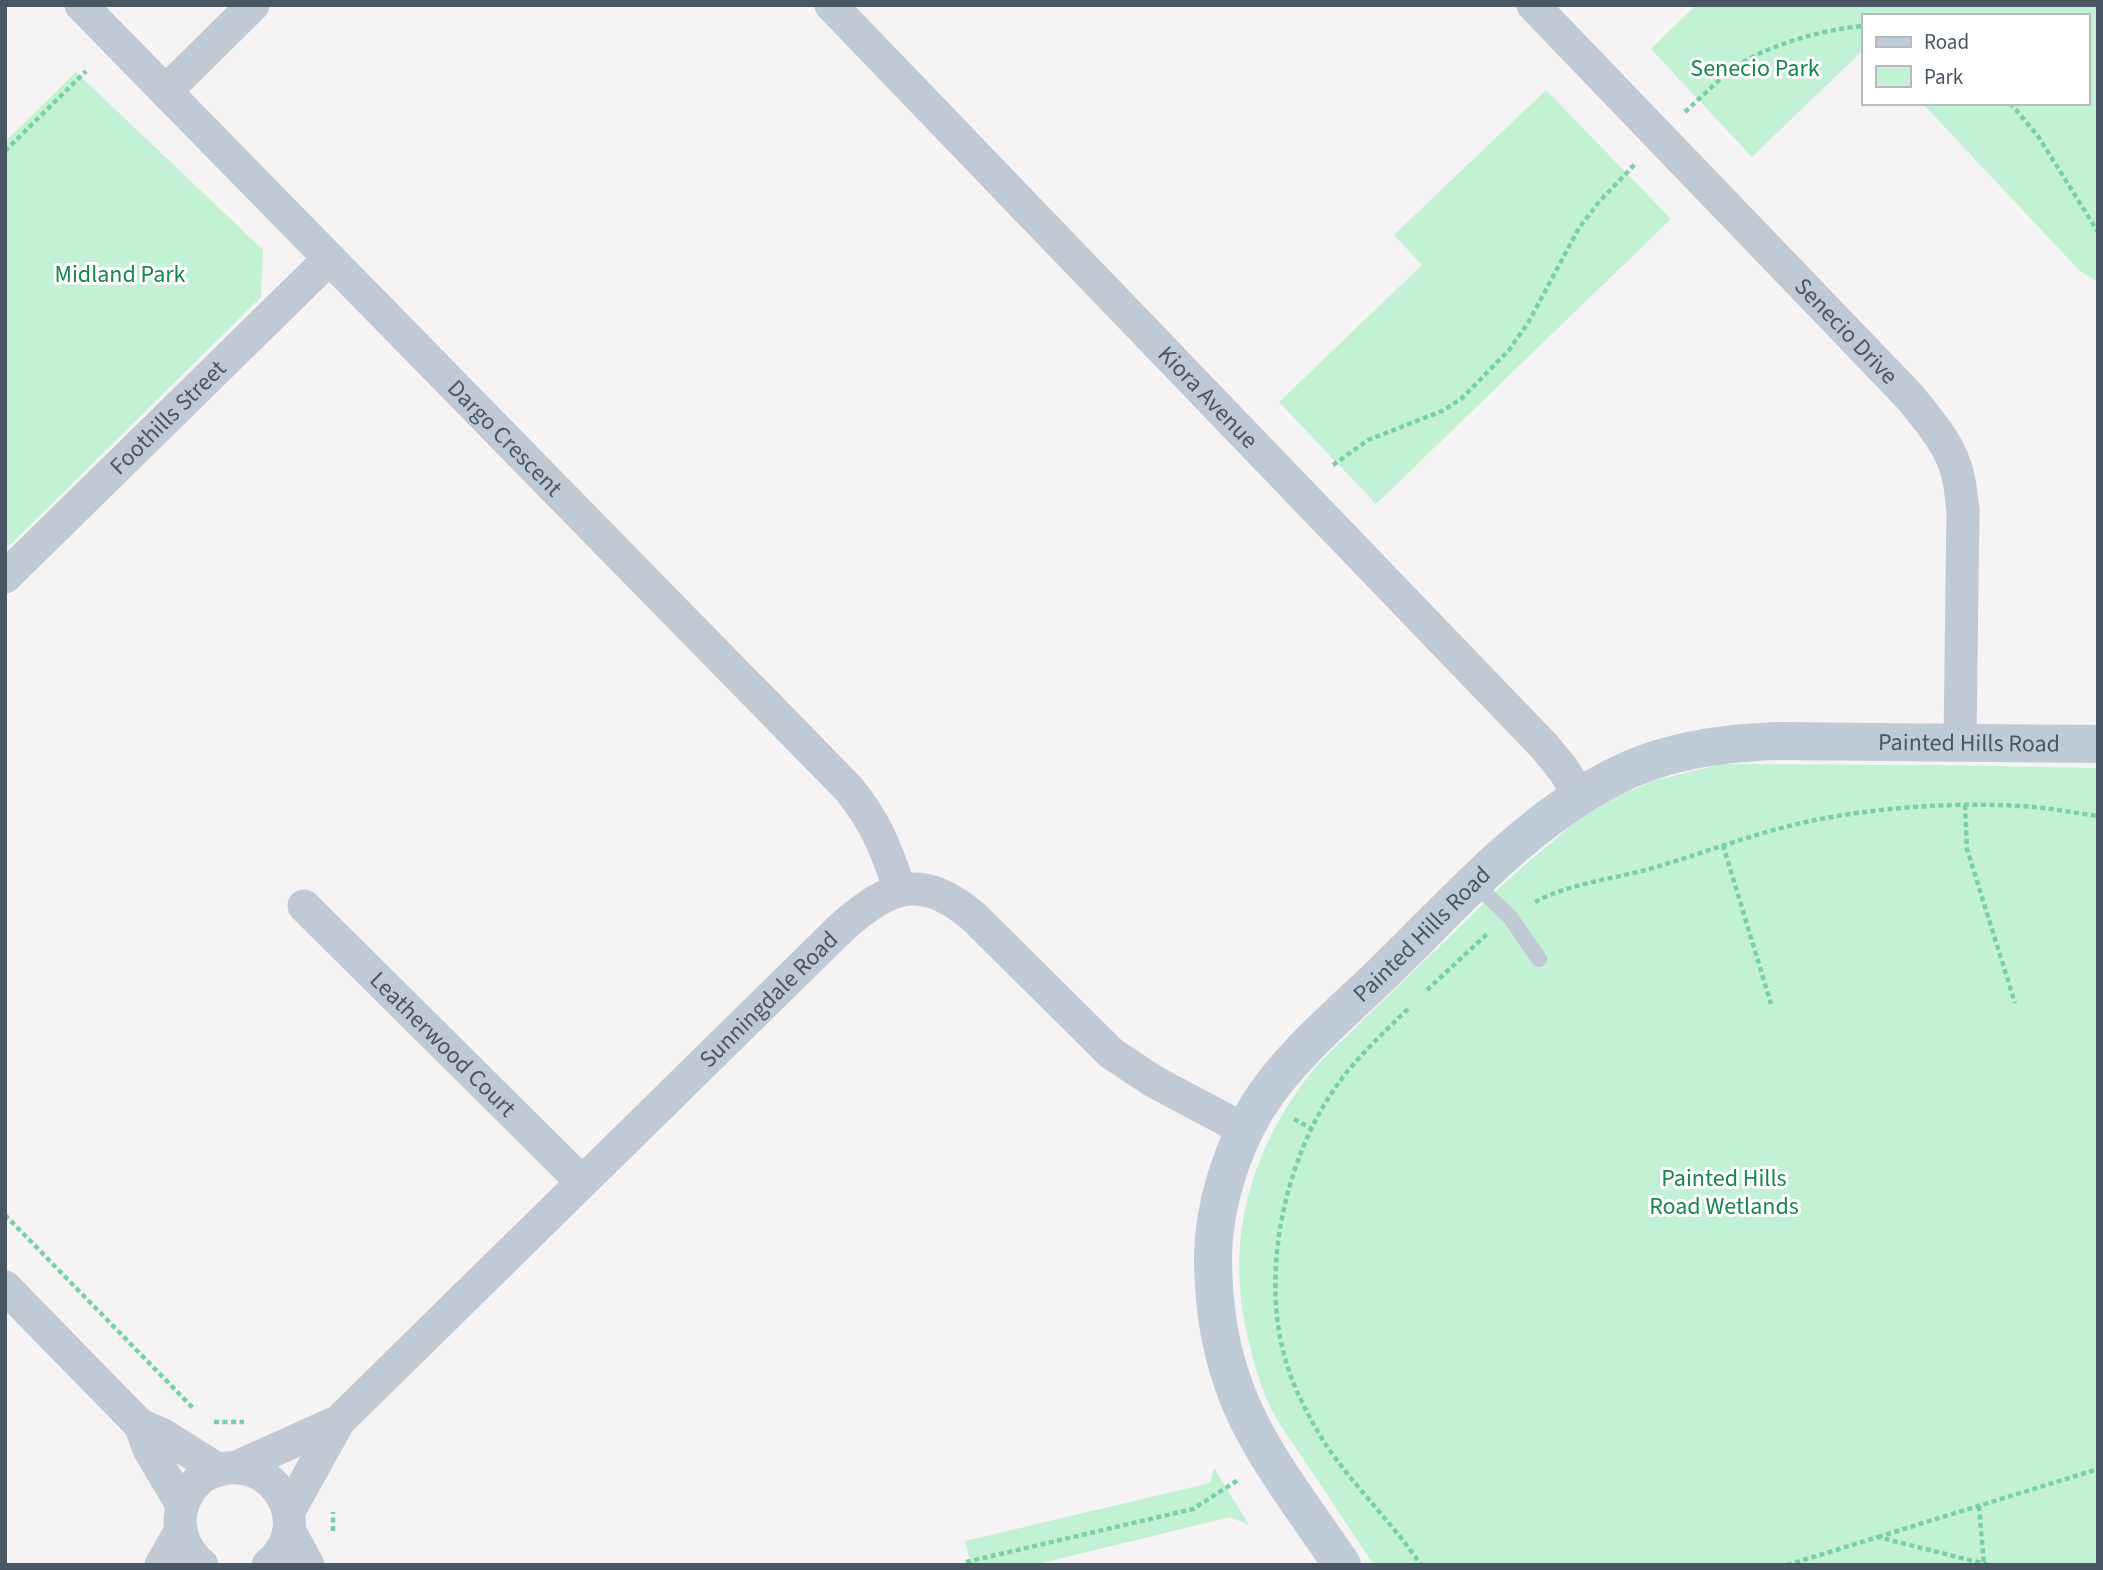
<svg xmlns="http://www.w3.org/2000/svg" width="2103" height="1570" font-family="'Source Sans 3',sans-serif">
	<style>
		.green { fill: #c3f1d5 }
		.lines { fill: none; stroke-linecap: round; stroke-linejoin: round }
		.path { stroke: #7ad0a6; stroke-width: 4.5; stroke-dasharray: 5 3.5; stroke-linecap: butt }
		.lane { stroke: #c1cad2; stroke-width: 16 }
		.street { stroke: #c1cad2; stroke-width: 33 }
		.secondary { stroke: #c1cbd6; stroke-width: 38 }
		.labels { text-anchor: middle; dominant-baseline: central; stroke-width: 6; stroke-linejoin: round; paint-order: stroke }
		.park-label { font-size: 24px; fill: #17864f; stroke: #fff }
		.street-label { font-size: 24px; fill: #4a5661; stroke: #fff }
	</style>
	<rect width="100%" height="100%" fill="#f5f3f3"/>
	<path class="green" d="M1696 5H2098V282L2080 271 1922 103H2087V16H1863V50L1752 157 1651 49Z
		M76 72 263 250 261 297 5 550V142Z
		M1546 90 1671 219 1376 504 1279 402 1422 265 1394 235Z
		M1722 764 1946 765 2098 768V1565H1374C1351 1531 1329 1497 1306 1463 1296 1447 1283 1431 1274 1414 1264 1395 1257 1375 1252 1354 1221 1246 1248 1148 1319 1063L1513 875 1579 819 1619 796 1653 781Z
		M1214 1468 1249 1525 1230 1517 1034 1565H971L965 1541 1210 1483Z"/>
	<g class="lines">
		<path class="path" d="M2010 103 2038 136 2098 232
			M1685 112C1702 96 1719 79 1739 65 1770 44 1826 29 1863 26
			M5 151 86 71
			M1333 465 1368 440 1442 411 1461 399 1472 388 1509 350 1528 323 1579 228 1599 202 1635 164
			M1965 805 1967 849 2015 1003
			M1723 845 1771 1004
			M1535 902C1569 884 1606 880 1642 871 1697 856 1750 834 1806 822 1875 807 1964 801 2034 807 2055 809 2077 813 2098 816
			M1427 990 1487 934
			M1408 1009C1382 1034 1353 1061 1333 1091 1286 1160 1263 1265 1282 1346 1288 1374 1300 1400 1314 1425 1342 1476 1388 1516 1421 1565
			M1294 1119 1312 1129
			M5 1215 193 1408
			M214 1422H244
			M1979 1506 1984 1564
			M333 1531V1512
			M1878 1537 2098 1469
			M966 1562 1193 1509 1238 1480
			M1787 1565 1878 1537 1989 1565"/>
		<path class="lane" d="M1475 884 1510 917 1539 959"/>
		<g class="street">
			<path id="s1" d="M81 5 849 789C877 824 886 849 900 890"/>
			<path id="s2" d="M831 5 1544 746 1563 769 1580 796"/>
			<path id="s3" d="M1533 5 1909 396C1929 421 1951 445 1958 476 1961 487 1961 499 1963 509L1960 742"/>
			<path d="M166 91 253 5"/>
			<path id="s4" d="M5 577 329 259"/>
			<path id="s5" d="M304 906 582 1182"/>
			<path d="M5 1287 140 1425 163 1435 217 1469"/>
			<path d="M140 1425 149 1449 182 1505"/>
			<path d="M237 1467 339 1421"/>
			<path id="s6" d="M289 1511 339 1421 841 928C890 885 920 872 974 917L1111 1053 1153 1081 1245 1130"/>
			<path d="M289 1530 308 1565"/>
			<path d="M161 1565 181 1530"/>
			<path d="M202 1565C186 1552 177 1532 181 1512 184 1496 194 1481 208 1474 268 1445 320 1523 268 1565"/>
		</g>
		<path class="secondary" id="s7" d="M1342 1565C1305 1509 1252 1444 1232 1380 1218 1340 1213 1298 1213 1255 1214 1205 1232 1148 1258 1106 1291 1054 1342 1013 1385 971 1455 903 1523 824 1610 779 1662 751 1720 743 1778 741L2098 744"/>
	</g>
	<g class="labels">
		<g class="park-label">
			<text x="1755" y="68">Senecio Park</text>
			<text x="120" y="274">Midland Park</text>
			<text x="1724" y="1178">Painted Hills<tspan x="1724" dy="28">Road Wetlands</tspan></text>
		</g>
		<g class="street-label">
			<text stroke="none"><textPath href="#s3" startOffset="452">Senecio Drive</textPath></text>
			<text stroke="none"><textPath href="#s2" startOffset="544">Kiora Avenue</textPath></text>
			<text stroke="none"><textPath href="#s4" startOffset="228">Foothills Street</textPath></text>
			<text stroke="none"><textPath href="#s1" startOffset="606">Dargo Crescent</textPath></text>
			<text stroke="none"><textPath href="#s7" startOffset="1348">Painted Hills Road</textPath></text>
			<text stroke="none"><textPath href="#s7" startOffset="738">Painted Hills Road</textPath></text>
			<text stroke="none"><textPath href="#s6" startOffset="705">Sunningdale Road</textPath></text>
			<text stroke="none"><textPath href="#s5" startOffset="196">Leatherwood Court</textPath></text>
		</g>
	</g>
	<rect width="2103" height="1570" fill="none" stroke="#4a5661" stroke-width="14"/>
	<rect x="1862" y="14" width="228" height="91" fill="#ffffff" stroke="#b7bbc0" stroke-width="2"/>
	<rect x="1876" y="37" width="35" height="10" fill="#c1cbd6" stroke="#b7bbc0" stroke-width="2"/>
	<text x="1924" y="49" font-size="21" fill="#4a5661">Road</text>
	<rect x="1876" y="66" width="35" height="21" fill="#c3f1d5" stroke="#b7bbc0" stroke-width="2"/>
	<text x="1924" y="84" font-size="21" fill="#4a5661">Park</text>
</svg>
